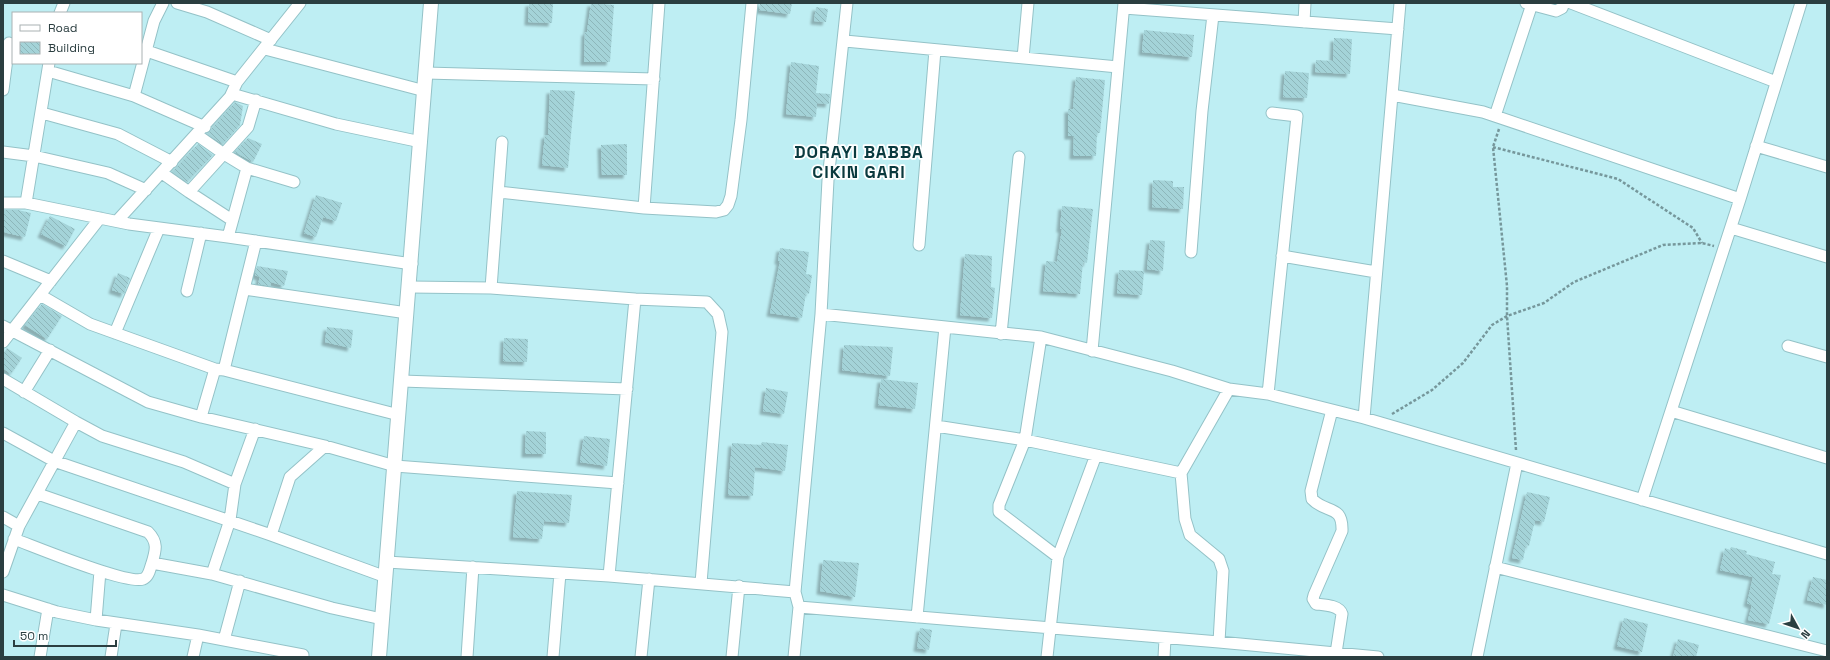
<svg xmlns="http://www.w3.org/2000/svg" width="1830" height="660" font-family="'Space Grotesk',sans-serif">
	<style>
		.building { fill: url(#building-back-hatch); filter: url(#shadow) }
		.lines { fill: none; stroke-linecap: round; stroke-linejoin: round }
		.minor-casing { stroke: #94c2c7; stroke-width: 13 }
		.tertiary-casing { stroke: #94c2c7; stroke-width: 16 }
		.path { stroke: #76979b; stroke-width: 2.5; stroke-dasharray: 3 2; stroke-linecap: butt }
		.minor { stroke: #fff; stroke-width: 11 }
		.tertiary { stroke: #fff; stroke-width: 14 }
		.labels { text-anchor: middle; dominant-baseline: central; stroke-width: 3.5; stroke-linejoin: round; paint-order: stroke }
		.district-label { font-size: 17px; font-weight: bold; letter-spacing: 1px; fill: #0a3a3f; stroke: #fff }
	</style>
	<defs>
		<pattern id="building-back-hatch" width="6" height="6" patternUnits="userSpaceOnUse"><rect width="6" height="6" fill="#a4d3d8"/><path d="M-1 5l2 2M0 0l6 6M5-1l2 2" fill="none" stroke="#8db6ba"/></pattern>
		<filter id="shadow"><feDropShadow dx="-3.5" dy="3.5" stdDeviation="1" flood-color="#0004"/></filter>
	</defs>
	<rect width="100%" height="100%" fill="#beeef3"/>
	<path class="building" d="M529 3H553L552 23 528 22Z
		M591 3 614 5 610 62H584L585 32H587Z
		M760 3H792L790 14 759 10Z
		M816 7 828 9 826 22 814 21Z
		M1144 30 1194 35 1192 57 1142 52Z
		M1334 38 1352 39 1350 74 1315 72 1316 60 1333 61Z
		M791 62 819 66 816 93 830 94 829 104 817 103 816 117 786 114Z
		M1285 71 1309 73 1307 98 1283 97Z
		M1076 77 1105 80 1100 133H1097L1096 156H1073L1074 136H1068V109H1073Z
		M550 90 575 91 568 168 542 165 545 135H548Z
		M235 102 243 106 240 125 223 144 207 134Z
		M248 138 262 144 253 162 235 152Z
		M198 144 213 155 187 182 172 172Z
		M627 144V175H602L601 145Z
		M1153 180 1173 181V187H1184L1183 209 1152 207Z
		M316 195 342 203 336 221 323 217 316 237 304 233Z
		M1062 206 1093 209 1087 263 1083 262 1080 294 1043 291 1046 261 1057 262 1062 229H1060Z
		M3 210H18L31 213 25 237 3 232Z
		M50 216 75 229 66 246 41 234Z
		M1150 240 1165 241 1163 271 1147 269Z
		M780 248 809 252 806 274 812 275 809 294 806 293 802 318 770 313 780 261H778Z
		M965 254 992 256 991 287 995 288 992 318 960 315Z
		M257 266 288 271 284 286 271 282 270 286 258 284 260 277 255 275Z
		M1119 270 1144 271 1142 295 1117 293Z
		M118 273 130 278 124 294 112 290Z
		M42 304 62 316 47 339 25 325Z
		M327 327 353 330 351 348 325 342Z
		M504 338 528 339 527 362 503 361Z
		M844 345 893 347 890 376 842 370Z
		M7 348 22 358 11 374 3 368V355Z
		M881 379 918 383 915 409 878 405Z
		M766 388 788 392 784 414 763 411Z
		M526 431 546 432V454H525Z
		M584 436 610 439 607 466 580 462Z
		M762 442 788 445 785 471 755 467 753 496 728 495 732 443 761 445Z
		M517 491 572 495 569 523 544 521 542 539 513 537Z
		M1527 492 1550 497 1544 522 1535 520 1529 546 1526 545 1523 560 1512 558Z
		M1731 547 1747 551 1746 554 1775 562 1772 574 1781 575 1769 624 1748 620 1752 605 1747 603 1753 577 1720 570 1725 548 1730 550Z
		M823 560 859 563 855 597 820 591Z
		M1813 577 1827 580V605L1807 600Z
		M1624 618 1648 624 1642 652 1617 646Z
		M920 628 932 630 929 650 917 648Z
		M1678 639 1699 645 1696 657H1673Z"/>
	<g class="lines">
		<defs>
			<path id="minor" d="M177 3 207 12 271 40
				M1526 3 1556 11 1562 8 1564 3
				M1571 3 1776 82
				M1124 8 1398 29
				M60 13 64 3
				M1304 22 1305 3
				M845 41 1118 67
				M141 49 237 82
				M265 49 425 91
				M1023 58 1028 3
				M48 71 134 96 205 127
				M426 73 654 79
				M3 90 9 43
				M232 94 336 124 421 142
				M1392 95 1483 112 1740 199
				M134 96 154 21 163 3
				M42 113 118 134 172 162
				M1495 116 1532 4
				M197 135 224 154 247 168 228 237
				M1756 146 1827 167
				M3 152 34 156 108 173 146 190
				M247 168 294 182
				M162 173 189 192
				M499 192 644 208 716 212 724 210 728 205 731 196 741 120 752 3
				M3 203H26L129 224 228 237 412 264
				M26 203 49 63
				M644 208 659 3
				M232 220 189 192 248 127 256 100
				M117 221 230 97 237 82 300 3
				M1731 228 1827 257
				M919 245 935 50
				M1191 252 1202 111 1213 15
				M1282 256 1376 272
				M3 261 51 281
				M410 287 491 288 635 299 707 302 718 314 722 332 701 583
				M491 288 502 142
				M244 289 256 241
				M187 291 201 233
				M40 295 90 324 215 369
				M821 314 1041 337 1172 371 1229 389 1268 394 1364 418 1827 554
				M3 326 148 402 201 417 325 446 395 466 618 483
				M115 333 159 228
				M1001 334 1019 157
				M1041 337 1025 440 999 505V512L1058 557
				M3 342 100 218
				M1788 346 1827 357
				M1092 351 1124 3
				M224 370 399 415
				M3 379 76 422 102 436 184 462 235 484
				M402 381 627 389
				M24 392 50 350
				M1268 394 1297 116 1272 113
				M1332 410 1311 491 1312 499C1326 514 1343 504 1342 531L1314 595 1313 599 1316 604C1324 605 1339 605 1342 614L1336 653
				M1671 411 1827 458
				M201 417 215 369 224 370 244 289 407 313
				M1364 418 1400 3
				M936 426 1025 440 1181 473
				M3 433 54 461 271 535 386 577
				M38 494 148 532C158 542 156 550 152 563L212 574 332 608 382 619
				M1642 500 1740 199 1801 3
				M3 517 19 526
				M271 535 290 477 325 446
				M14 539C36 547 127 585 143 579 149 577 150 568 152 563
				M387 562 609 576 795 592
				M1495 567 1827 651
				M3 572 19 526 76 422
				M212 574 230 520 235 484 255 429
				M609 576 635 299
				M3 595 57 612 96 620 198 635 303 655 302 657
				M799 607 1219 642 1378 657
				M917 617 945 327
				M96 620 100 571
				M224 640 240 581
				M1219 642 1223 571 1219 559 1190 535 1185 519 1181 473 1229 389
				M40 657 48 609
				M111 657 116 624
				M193 657 198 635
				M467 657 473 567
				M553 657 560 573
				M641 657 649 579
				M732 657 739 586
				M794 657 799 607 795 592 821 314 828 180 847 3
				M1047 657 1058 557 1096 455
				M1164 657 1165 639
				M1477 657 1517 463"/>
			<path id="tertiary" d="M379 657 431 3"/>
		</defs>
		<use href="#minor" class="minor-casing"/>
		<use href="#tertiary" class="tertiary-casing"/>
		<path class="path" d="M1499 129 1493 147 1507 286V316L1516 450
			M1493 147 1618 179 1693 228 1702 243
			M1392 414 1432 390 1463 363 1492 325 1507 316 1544 303 1574 282 1663 245 1702 243 1714 246"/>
		<use href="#minor" class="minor"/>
		<use href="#tertiary" class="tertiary"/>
	</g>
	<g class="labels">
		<g class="district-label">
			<text x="859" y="152">DORAYI BABBA<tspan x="859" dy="20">CIKIN GARI</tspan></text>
		</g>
	</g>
	<rect width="1830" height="660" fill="none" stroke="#2b3e40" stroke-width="8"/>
	<rect x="12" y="12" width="130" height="52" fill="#ffffff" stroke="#aab2b3"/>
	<rect x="20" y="25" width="20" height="6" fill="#ffffff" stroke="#aab2b3"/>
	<text x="48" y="32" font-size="12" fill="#2b3e40">Road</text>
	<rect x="20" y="42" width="20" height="12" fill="url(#building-back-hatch)" stroke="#aab2b3"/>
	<text x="48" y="52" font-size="12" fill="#2b3e40">Building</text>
	<g transform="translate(1798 628) rotate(130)" stroke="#ffffff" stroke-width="3" paint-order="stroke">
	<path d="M0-3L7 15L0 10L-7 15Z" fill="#2b3e40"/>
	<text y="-6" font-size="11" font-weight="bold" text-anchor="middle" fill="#2b3e40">N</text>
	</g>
	<path d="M14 640v6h102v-6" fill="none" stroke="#2b3e40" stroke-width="2"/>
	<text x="20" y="640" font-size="12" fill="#2b3e40" stroke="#ffffff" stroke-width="3" paint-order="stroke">50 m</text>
</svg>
